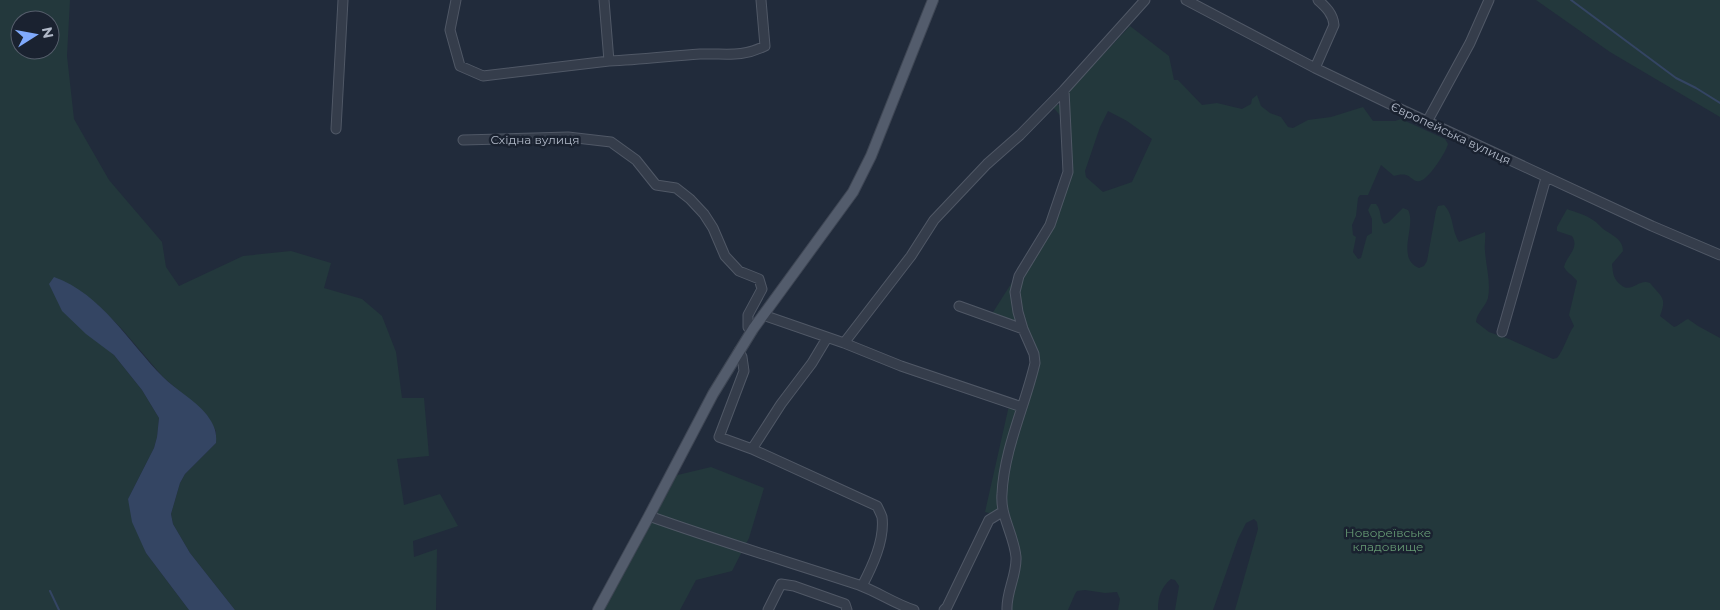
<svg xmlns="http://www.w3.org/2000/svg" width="1720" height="610" font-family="Montserrat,sans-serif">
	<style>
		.green { fill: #23383c; fill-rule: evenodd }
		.water { fill: #344563 }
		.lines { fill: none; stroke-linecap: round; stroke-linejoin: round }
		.stream { stroke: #344563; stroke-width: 2 }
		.minor-casing { stroke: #505866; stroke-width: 11 }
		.major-casing { stroke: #3e4654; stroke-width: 12 }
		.minor { stroke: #353d4b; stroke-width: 9 }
		.major { stroke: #535c6c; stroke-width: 10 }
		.labels { text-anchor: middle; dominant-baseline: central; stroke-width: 5; stroke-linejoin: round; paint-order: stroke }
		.street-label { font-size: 12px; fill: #b0b8c7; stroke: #1a2230 }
		.park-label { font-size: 12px; fill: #669a74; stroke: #1a2230 }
	</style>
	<rect width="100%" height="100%" fill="#212b3b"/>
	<path class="green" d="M0 0H70L67 56 74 119 109 180 162 242 166 267 179 286 243 256 291 251 331 263 324 288 362 299 382 316 396 352 402 398H424L429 456 397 459 404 505 440 494 458 526 413 541 414 557 437 549 436 610H235L190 553 173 524 171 514 180 483 185 474 216 443V431L206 414 163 377 121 328 97 304 105 347 114 355 142 390 159 418 157 437 154 448 128 499 146 553 189 610H0ZM20 20H50V50H20Z
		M1536 0H1720V117L1610 52Z
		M1130 26 1169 56 1174 80H1178L1202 105 1217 103 1242 109 1251 104 1252 99 1257 95 1261 106 1270 113 1281 117 1288 127 1293 128 1308 120 1331 117 1363 107 1373 121H1395L1401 119 1445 139 1448 144C1446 152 1429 179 1420 181 1414 183 1411 176 1406 175 1403 174 1397 175 1394 176L1381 165 1368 195H1360L1358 198 1356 216 1352 225 1353 235 1356 237 1353 252 1358 259 1361 258 1367 236 1372 233V219L1368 210 1371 204H1376C1382 211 1379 218 1384 224L1389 222 1403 208 1408 210C1417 225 1395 258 1419 268L1424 266 1427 261 1436 211 1438 206 1444 205C1454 215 1451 229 1459 242L1485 232C1486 239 1484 245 1485 251 1486 267 1491 282 1488 298 1485 308 1477 312 1476 322L1489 332 1509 339 1553 359 1557 358C1565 348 1567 336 1574 326L1569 315 1577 281C1573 275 1567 273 1564 267 1566 256 1580 249 1572 236L1557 231V227L1567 209C1575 212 1586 215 1593 220 1598 223 1601 228 1606 231 1614 236 1623 240 1623 251L1612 264C1613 273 1613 279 1621 285 1631 294 1639 278 1650 283 1662 298 1667 297 1660 316L1674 327C1680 325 1683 321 1688 319L1698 326 1720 338V610H1235L1258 529 1257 522 1254 519 1246 523 1238 539 1213 610H1175L1179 586 1175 580 1171 579C1161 587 1158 597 1158 610H1118L1120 599 1117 592 1105 593 1085 590 1077 591 1075 594 1068 610H1003L1014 557 1004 517 985 512 1010 401 1020 404C1023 395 1036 361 1036 355 1035 334 1006 325 990 317L1035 246 1070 165 1066 122 1051 105H1069V91ZM1108 111 1127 121 1152 139 1132 182 1103 192 1086 177 1085 171 1100 127Z
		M711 467 764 488 749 538 732 571 696 580 680 610H592L665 478Z"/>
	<path class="water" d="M54 277C102 294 129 343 163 377 176 390 195 400 207 415 214 425 217 431 216 443L185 474 180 483 171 514 173 524 190 553 235 610H189L146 553 132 522 128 499 154 448 157 437 159 418 142 390 114 355 86 334 62 311 49 284Z"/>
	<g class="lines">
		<path class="stream" d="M1571 0 1676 78 1696 88 1720 103
			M50 591 59 610"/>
		<defs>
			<path id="minor" d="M456 0 450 30 460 66 483 76 609 61
				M604 0 609 61C640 60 669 56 700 54 725 53 741 58 765 46L761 0
				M1186 0 1315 68 1396 107 1652 226 1720 255
				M1315 68 1334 25C1333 14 1326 7 1318 0
				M1428 120 1470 43 1489 0
				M336 129 343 0
				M463 140 568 137 611 142 636 160 656 185 676 188 690 199 704 214 713 228 725 256 739 271 759 279 762 289 748 315V327L753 329
				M959 306 1023 329
				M763 315 844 343 901 366 1022 407
				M1502 332 1546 178
				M844 343 911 256 934 220 987 164 1020 135 1064 90
				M739 351 742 357 744 371 719 437 752 449 877 506C879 510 881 514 882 517 885 540 872 567 862 586
				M752 449 781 404 812 363 827 338
				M649 516C719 541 789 562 859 585 878 592 895 604 914 610
				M768 610 781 584 794 586 845 604 847 610
				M944 610 947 607 989 520 1002 512
				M1007 610C1006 592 1017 575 1016 557 1014 535 1000 516 1002 494 1004 449 1025 406 1035 363L1034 354 1023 329 1018 312 1015 292 1019 276 1050 225 1068 172 1064 90 1145 0"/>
			<path id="major" d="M598 610 649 516 713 394 753 329 853 192 871 156 933 0"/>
		</defs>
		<use href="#minor" class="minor-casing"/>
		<use href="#major" class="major-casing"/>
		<use href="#minor" class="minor"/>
		<use href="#major" class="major"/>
	</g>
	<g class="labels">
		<g class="street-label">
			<text transform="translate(1451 133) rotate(25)">Європейська вулиця</text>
			<text x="535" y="139">Східна вулиця</text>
		</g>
		<g class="park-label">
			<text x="1388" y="532">Новореївське<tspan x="1388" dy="14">кладовище</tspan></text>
		</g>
	</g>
	<g transform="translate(35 35) rotate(79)"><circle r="24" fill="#1a2230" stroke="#565e6c"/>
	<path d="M0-4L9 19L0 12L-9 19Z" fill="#80aafc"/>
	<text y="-8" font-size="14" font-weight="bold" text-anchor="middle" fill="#b0b8c7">N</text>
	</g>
</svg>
